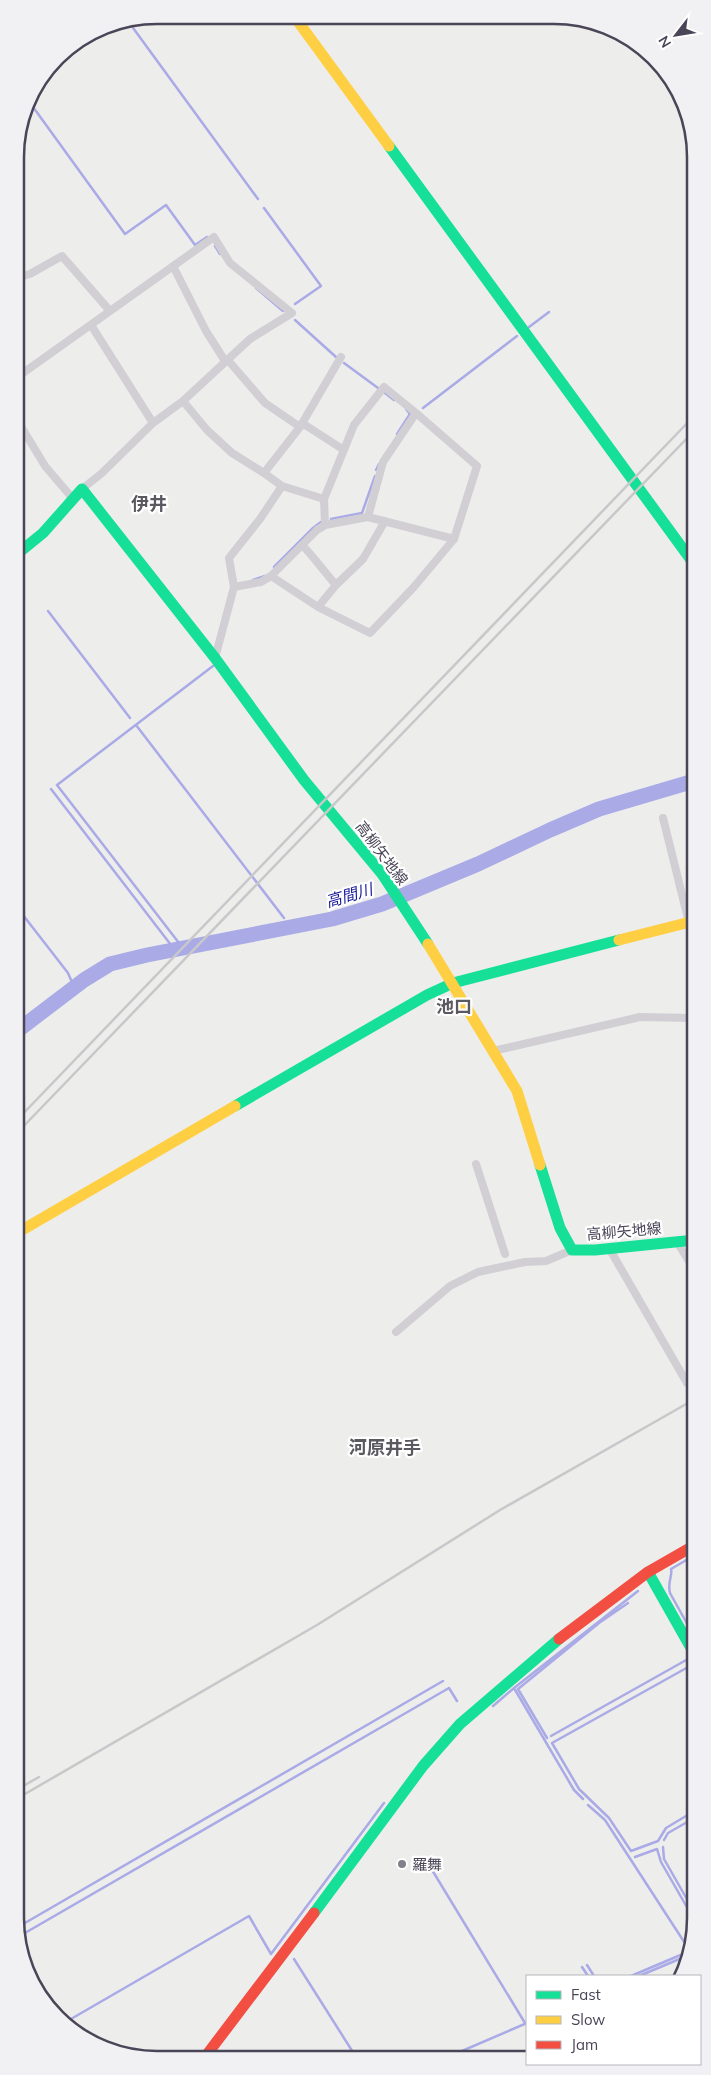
<svg xmlns="http://www.w3.org/2000/svg" width="711" height="2075" font-family="Mulish,'Noto Sans JP',sans-serif">
	<style>
		.lines { fill: none; stroke-linecap: round; stroke-linejoin: round }
		.stream { stroke: #a9aae6; stroke-width: 2.5 }
		.river { stroke: #a9aae6; stroke-width: 15 }
		.street { stroke: #d1cfd4; stroke-width: 8 }
		.fast { stroke: #16e098; stroke-width: 11 }
		.slow { stroke: #ffcf43; stroke-width: 11 }
		.jam { stroke: #f24e42; stroke-width: 11 }
		.rail { stroke: #c8c7ca; stroke-width: 2.5 }
		.poi-dot { fill: #83808b; stroke: #fff; stroke-width: 2 }
		.labels { text-anchor: middle; dominant-baseline: central; stroke-width: 4.5; stroke-linejoin: round; paint-order: stroke }
		.street-label { font-size: 15px; fill: #4a4557; stroke: #fff }
		.poi-label { font-size: 15px; fill: #4a4557; stroke: #fff; text-anchor: start }
		.water-label { font-size: 16px; font-style: italic; fill: #171998; stroke: #fff }
		.quarter-label { font-size: 18px; font-weight: bold; fill: #5b5960; stroke: #fff }
		.rim { fill: none; stroke: #4a4557; stroke-width: 2.5 }
	</style>
	<rect width="100%" height="100%" fill="#ededec"/>
	<g class="lines">
		<path class="stream" d="M128 21 258 199
			M28 100 125 234 166 205 195 245 207 237
			M264 208 321 286 295 304
			M215 246 220 254
			M256 288 283 311
			M295 320 336 357
			M529 327 549 312
			M344 363 378 388
			M385 393 394 400
			M423 408 517 336
			M397 434 410 414 406 409
			M376 470 379 464
			M331 519 362 513 375 476
			M274 567 313 528 321 522
			M253 580 265 576
			M48 611 130 718
			M136 725 284 918
			M51 789 171 945
			M16 906 68 973 74 987
			M179 943 57 785 213 666
			M695 1555 671 1569C673 1575 667 1582 670 1593L695 1638
			M690 1666 552 1743 579 1789 609 1818 631 1851 658 1841 666 1828 696 1810
			M514 1688 638 1591
			M493 1706 514 1688 574 1790 583 1799
			M551 1736 688 1659
			M547 1738 518 1689 599 1623 628 1603
			M588 1805 605 1820 690 1951 631 1976
			M664 1840 668 1833 696 1817
			M663 1847 664 1859 696 1915
			M635 1857 657 1849 661 1862 696 1923
			M426 1860 525 2023
			M18 1927 443 1681
			M18 1937 449 1688 457 1701
			M294 1959 356 2057
			M587 1965 594 1976
			M582 1967 588 1976
			M639 1976 689 1955
			M64 2023 249 1916 271 1954 384 1803
			M455 2054 527 2023"/>
		<path class="river" d="M17 1031 84 980 110 964 147 955 332 919 382 904 478 864 550 830 599 809 694 781"/>
		<path class="street" d="M173 266 206 331 225 361
			M16 278 30 274 62 256 110 311
			M91 325 153 423
			M227 359 265 403 300 427
			M16 378 214 237 230 263 292 313 250 339 183 401 153 423 102 473 82 489
			M183 401 207 430 232 453 264 473
			M16 418 45 466 74 500
			M302 423 344 450
			M324 499 282 486 264 473 300 427 341 357
			M368 517 383 462 416 413
			M302 545C315 558 324 572 336 585
			M271 576 318 607 370 633 413 588 454 539 477 466 416 413 384 387 354 425 324 499 325 525
			M234 587 229 558 260 519 282 486
			M318 607 336 585 363 559 385 521
			M215 658 234 587 261 582 271 576 317 530 325 525 368 517 454 539
			M663 818 694 943
			M493 1051 640 1017 694 1018
			M476 1164 505 1254
			M677 1242 695 1271
			M609 1248 687 1383
			M396 1332 450 1286 478 1272 525 1262 546 1261 572 1250
			M687 1383 695 1368"/>
		<path class="fast" d="M389 146 694 564
			M16 555 43 533 82 489 215 658 304 780 382 874 428 944
			M235 1106 427 995 453 983 619 940
			M540 1165 560 1228 572 1250H595L695 1240
			M648 1572 695 1655
			M314 1913 423 1766 460 1724 559 1639"/>
		<path class="slow" d="M294 16 389 146
			M619 940 694 921
			M428 944 517 1091 540 1165
			M17 1233 235 1106"/>
		<path class="jam" d="M559 1639 648 1572 695 1545
			M205 2057 314 1913"/>
		<path class="rail" d="M17 1120 694 416
			M17 1133 694 431
			M18 1789 39 1777
			M18 1798 317 1625 500 1510 695 1399"/>
	</g>
	<circle class="poi-dot" cx="402" cy="1864" r="5"/>
	<g class="labels">
		<g class="street-label">
			<text transform="translate(382 853) rotate(53)">高柳矢地線</text>
			<text transform="translate(624 1231) rotate(-5)">高柳矢地線</text>
		</g>
		<g class="poi-label">
			<text x="412" y="1864">羅舞</text>
		</g>
		<g class="water-label">
			<text transform="translate(349 895) rotate(-16)">高間川</text>
		</g>
		<g class="quarter-label">
			<text x="149" y="503">伊井</text>
			<text x="454" y="1006">池口</text>
			<text x="385" y="1447">河原井手</text>
		</g>
	</g>
	<path d="M0 0H711V2075H0ZM157 24H554A133 133 0 0 1 687 157V1918A133 133 0 0 1 554 2051H157A133 133 0 0 1 24 1918V157A133 133 0 0 1 157 24Z" fill="#f1f0f2" fill-rule="evenodd"/>
	<path class="rim" d="M157 24H554A133 133 0 0 1 687 157V1918A133 133 0 0 1 554 2051H157A133 133 0 0 1 24 1918V157A133 133 0 0 1 157 24Z"/>
	<rect x="526" y="1975" width="175" height="90" fill="#ffffff" stroke="#b7b5bc"/>
	<rect x="536" y="1991" width="25" height="8" fill="#16e098" stroke="#b7b5bc"/>
	<text x="571" y="2000" font-size="15" fill="#4a4557">Fast</text>
	<rect x="536" y="2016" width="25" height="8" fill="#ffcf43" stroke="#b7b5bc"/>
	<text x="571" y="2025" font-size="15" fill="#4a4557">Slow</text>
	<rect x="536" y="2041" width="25" height="8" fill="#f24e42" stroke="#b7b5bc"/>
	<text x="571" y="2050" font-size="15" fill="#4a4557">Jam</text>
	<g transform="translate(676 35) rotate(239)" stroke="#ffffff" stroke-width="4" paint-order="stroke">
	<path d="M0-4L9 19L0 12L-9 19Z" fill="#4a4557"/>
	<text y="-8" font-size="14" font-weight="bold" text-anchor="middle" fill="#4a4557">N</text>
	</g>
</svg>
